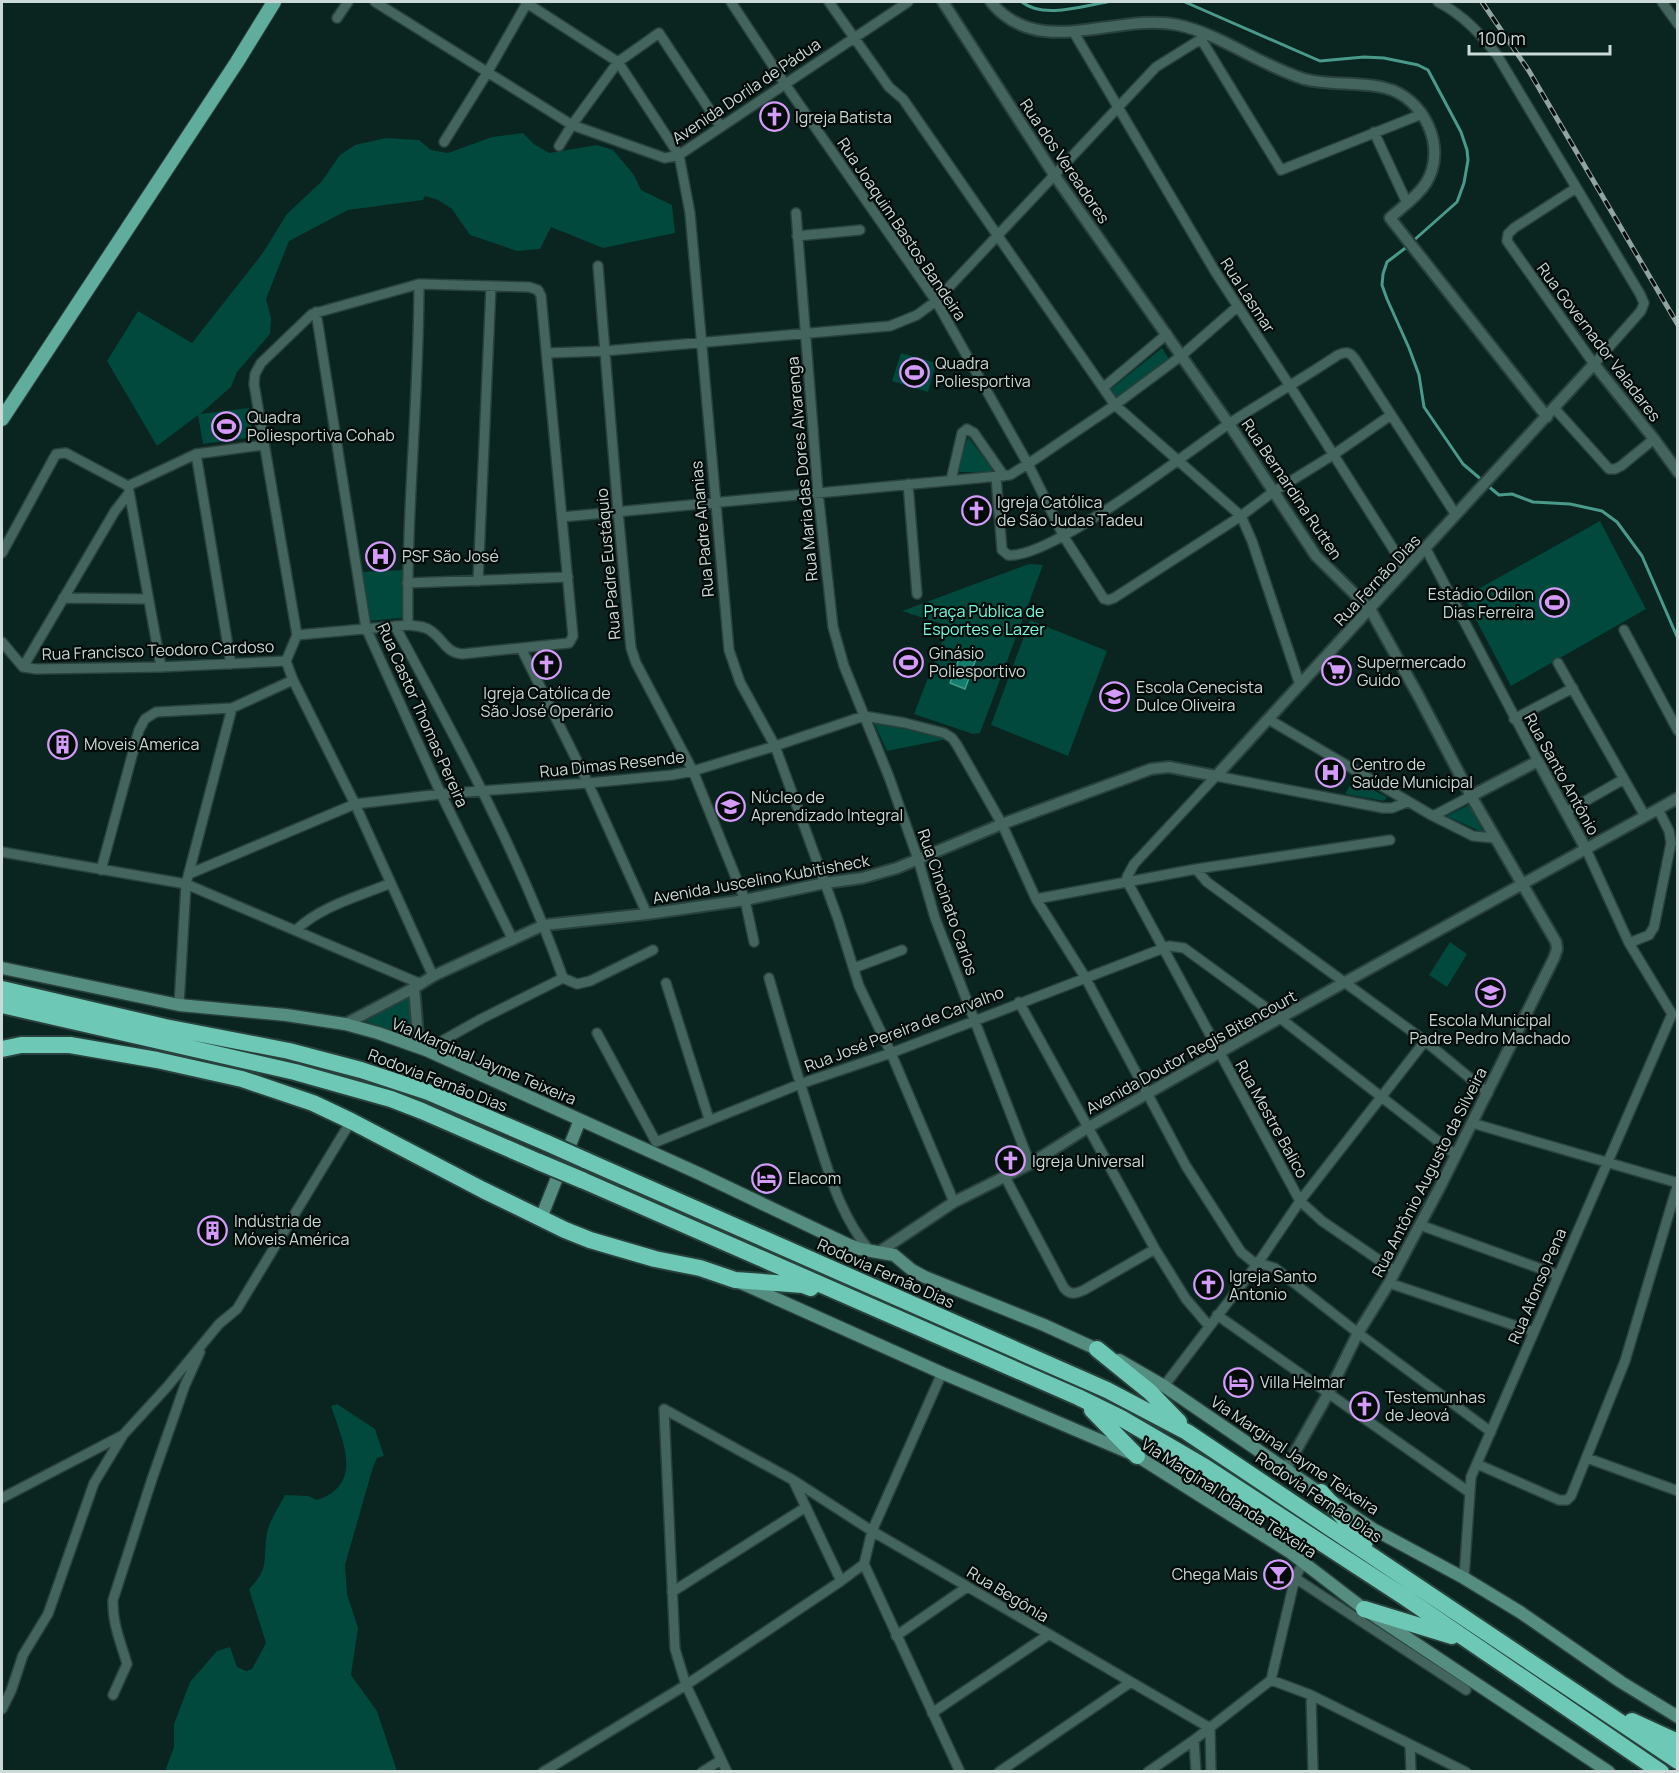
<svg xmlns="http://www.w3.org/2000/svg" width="1679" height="1773" font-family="Manrope,sans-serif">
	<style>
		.green { fill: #01483d }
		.water { fill: #137e6d; stroke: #4a9a8c; stroke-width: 1.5 }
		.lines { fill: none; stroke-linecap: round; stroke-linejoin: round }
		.stream { stroke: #4a9a8c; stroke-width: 3 }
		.minor-casing { stroke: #29413c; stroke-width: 12 }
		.tertiary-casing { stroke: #29413c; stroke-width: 14 }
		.secondary-casing { stroke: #29413c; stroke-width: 15 }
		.primary-casing { stroke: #29413c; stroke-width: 16 }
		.motorway-casing { stroke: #29413c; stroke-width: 20 }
		.minor { stroke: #43655e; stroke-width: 9 }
		.tertiary { stroke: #43655e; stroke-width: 10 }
		.secondary { stroke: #558e81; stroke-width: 12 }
		.primary { stroke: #61ad9d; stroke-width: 14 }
		.motorway { stroke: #6dc9b6; stroke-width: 16 }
		.rail-casing { stroke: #92a4a0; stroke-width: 5 }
		.rail { stroke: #030b09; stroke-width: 3; stroke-dasharray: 9; stroke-linecap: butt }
		.motorway-bridge-casing { stroke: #29413c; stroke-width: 20; stroke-linecap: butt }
		.motorway-bridge { stroke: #6dc9b6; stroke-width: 16 }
		.labels { text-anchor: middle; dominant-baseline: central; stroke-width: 4.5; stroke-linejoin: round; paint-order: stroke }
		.street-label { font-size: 16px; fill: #cbdad6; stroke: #030b09 }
		.poi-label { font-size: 16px; fill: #cbdad6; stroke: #030b09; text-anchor: start }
		.park-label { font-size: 16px; fill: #77fbe1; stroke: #030b09 }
	</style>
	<rect width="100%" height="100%" fill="#0a241f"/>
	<path class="green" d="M523 133 534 144 549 153 597 145 613 150 634 175 641 190 672 205 675 233 603 248 551 227 540 249 517 251 470 235 452 209 438 200 425 196 423 200 348 210 289 241 266 299 271 318 270 334 237 372 231 387 200 414 249 408 253 437 203 444 198 415 157 446 107 361 138 311 192 343 262 254 287 214 322 181 340 155 355 145 386 138 419 140 431 150 448 153 492 137Z
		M1162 348 1169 359 1117 399 1111 389Z
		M901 353 936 363 928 392 892 381Z
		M968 437 992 468V472H960L957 469Z
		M1600 521 1646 609 1511 686 1464 597Z
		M1029 564 1043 565 980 733 973 734 914 714 948 626 902 611Z
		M403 570V618L368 621 360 572Z
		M1030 620 1107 651 1068 756 991 725Z
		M873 721 947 739 887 751Z
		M1353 780 1387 797 1384 801 1345 794Z
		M1469 805 1484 833 1446 816Z
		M1450 942 1467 954 1447 987 1429 975Z
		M411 995 414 1038 364 1021Z
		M337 1404 375 1429 384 1456 377 1458 373 1467 345 1565 347 1594 358 1628 351 1675 377 1711 397 1771H165L174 1747V1724L190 1682 217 1651 230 1647 237 1667 246 1671 252 1669 266 1643 249 1589C271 1567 262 1560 267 1533 269 1521 279 1507 285 1495L308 1496 317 1500C365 1484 342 1440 331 1406Z"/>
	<path class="water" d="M962 651 977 656 965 689 950 683Z"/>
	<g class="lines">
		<path class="stream" d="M1022 2C1043 19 1083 6 1107 2
			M1185 2 1320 61 1364 57 1384 58 1418 65 1428 70 1461 132 1467 150 1468 160 1464 183 1457 202 1413 241
			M1408 246 1387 262 1383 274 1382 285 1387 299 1409 348 1419 375 1424 407 1463 464 1483 481
			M1488 486 1499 495 1512 494 1533 502 1570 504 1602 511 1617 522 1642 556 1678 639"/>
		<defs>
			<path id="minor" d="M375 2 572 125 665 158 679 155 908 2
				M525 2 618 62 679 155 690 213 729 650 740 682 775 746 838 919 859 986 891 1053 954 1202
				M731 2 785 84 936 301 1028 464 1064 537 1104 599 1108 600 1114 598 1241 516 1273 492 1333 455 1391 415
				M829 2 889 87 903 99 1115 405 1241 516 1252 541 1300 685
				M1438 2C1463 15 1480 33 1497 55L1640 294 1644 303 1641 311 1594 364 1507 241 1508 234 1514 228 1576 188
				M1662 2 1678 24
				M337 18 348 2
				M1073 31 1216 273 1290 386 1406 569
				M1201 39 1281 170 1422 114
				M1374 132 1407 203
				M444 142 487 73 527 3
				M559 146 572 125 618 62 659 33 721 127
				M796 213 818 492 833 627 844 666 889 777 918 859 935 918 1030 1164
				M797 236 860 230
				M598 266 618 511 631 648 636 663 693 771 745 900 754 942
				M419 284 529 287 538 290 541 296 573 636 569 643 462 654C445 652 444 640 431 631 425 626 416 626 408 625L297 635 254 384 255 374 261 363 312 314Z
				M316 312 366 628 441 794 513 940
				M548 353 605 351 890 326 917 315 936 301 1156 67 1201 39 1204 34
				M1104 387 1167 334
				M1555 409 1609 469H1615L1621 466 1654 439
				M196 454 231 664
				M996 477 1002 550 1008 555C1050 560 1189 451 1230 423 1265 400 1302 379 1338 355 1346 351 1350 352 1355 359L1456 515
				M951 480 962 433 967 429 974 433 1004 476
				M908 484 917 594
				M128 486 196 454 264 445
				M129 491 161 667
				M562 517 1010 475 1028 464 1115 405 1181 356 1237 307
				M1426 549 1538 761
				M2 553 56 454 66 453 128 486
				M478 581 491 286
				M407 583 568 577
				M63 598 147 599
				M408 625C406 511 419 398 419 284
				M395 626C457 740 520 856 563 978L577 984 590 981 653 950
				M1624 630 1678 731
				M2 642 23 667 36 669 161 667 286 661
				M521 648 588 783 647 914
				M286 661 293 680 355 804 433 976
				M286 661 297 635
				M1558 663 1645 816
				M23 667 115 511 129 493
				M1268 719 1433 816 1473 836 1494 838
				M1514 719 1573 688
				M1566 812 1624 779
				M1433 816 1471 796
				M1586 849 1629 943 1672 1014
				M2 852 186 884 421 984
				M1196 869 1207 882 1425 1041 1488 1093
				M101 870 139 730 145 719 156 712 232 708 293 680
				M189 874 355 804 441 794 588 783 672 775 693 771 775 746 864 716 905 723 944 733 952 738 957 745 1002 824 1036 899 1085 977 1186 1166 1241 1252 1252 1261 1275 1268 1358 1333 1491 1432
				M1036 899 1196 869 1390 840
				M296 930C321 906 360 896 391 883
				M1629 943 1649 935 1654 927 1671 843 1669 831 1658 809
				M854 968 902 950
				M769 978C784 1031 800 1084 817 1136 830 1177 842 1219 871 1252
				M666 983 709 1119
				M1019 1002 1155 1249 1186 1299 1209 1326
				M179 1005 186 884 232 708
				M597 1033 656 1142 800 1084 891 1053 1169 946 1184 948 1280 1018 1456 1155
				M426 1050 481 1019 563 978
				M1472 1123 1678 1183
				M1005 1177 1064 1288C1070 1295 1075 1294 1084 1290L1155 1249
				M1420 1225 1558 1275
				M1395 1271 1322 1221 1300 1201 1128 883 1127 877 1134 864 1216 776 1383 808H1392L1407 802
				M1389 1283 1534 1332
				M1217 1315 1469 1492
				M1164 1386 1258 1263 1300 1201 1425 1041
				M1587 1458 1678 1491
				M1477 1464 1559 1500H1567L1571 1496 1625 1361 1678 1183
				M794 1482 841 1581
				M2 1498 123 1435 167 1387 219 1324 237 1309 351 1121
				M864 1564 960 1772
				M864 1564 872 1531 942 1373
				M1295 1578 1466 1690
				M1464 1578 1471 1477 1672 1014
				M672 1592 806 1507
				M896 1636 967 1587
				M1271 1680 1311 1695 1466 1772
				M113 1695 127 1664C121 1643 112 1623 113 1600L152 1479 185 1385 200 1352
				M1311 1695 1313 1772
				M2 1709 11 1691 23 1655 48 1614 94 1483 122 1437
				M932 1713 1048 1635
				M1194 1740 1196 1772
				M1410 1745 1411 1772
				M543 1772 686 1685 841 1581 864 1564
				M702 1772 721 1760
				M727 1772 686 1685 675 1649 664 1409 793 1480 872 1531 1210 1728 1211 1772
				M999 1772 1131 1682
				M1148 1772 1194 1740 1271 1680 1295 1578 1303 1563"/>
			<path id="tertiary" d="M943 2 1055 176 1229 424 1316 556 1370 609 1418 695 1471 796 1556 942 1557 949 1554 958 1441 1185 1389 1283 1358 1333 1328 1394 1286 1468
				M991 2C1039 61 1116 12 1178 25 1221 34 1261 66 1304 79 1330 86 1359 81 1385 88 1424 97 1448 148 1426 183 1417 197 1402 207 1390 218L1547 417
				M1471 796 1538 761 1586 849
				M414 988 419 1047
				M345 1024 414 988 433 976 544 925 647 914 745 900 825 883 862 878 897 868 1002 824 1151 769 1169 767 1216 776 1594 364 1654 439 1678 472
				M879 1252 954 1202 1030 1164 1087 1128 1280 1018 1678 798"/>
			<path id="secondary" d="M2 968 179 1005 286 1015 345 1024 378 1033 426 1050 700 1174 849 1245 860 1249 894 1255 912 1270 925 1277 1044 1325 1103 1352
				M541 1218 580 1120
				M741 1283 942 1373 1137 1456 1291 1553 1364 1609 1609 1772
				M1119 1360 1164 1386 1373 1529 1464 1578 1520 1612 1621 1682 1678 1717"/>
			<path id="primary" d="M2 419 237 62 274 2"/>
			<path id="motorway" d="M2 989 165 1027 289 1051 361 1070 428 1092 547 1143
				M2 1005 295 1072 391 1099 422 1111 539 1162
				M2 1049 21 1045H70L157 1060 242 1079 313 1103 351 1121 483 1190 565 1230 590 1240 655 1259 700 1268 735 1280 803 1285 811 1288
				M585 1160 1107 1390 1187 1432 1678 1761
				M582 1180 1078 1397 1121 1418 1205 1467 1403 1596 1661 1772
				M1097 1349 1150 1392 1179 1422
				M1092 1410 1137 1456
				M1321 1492 1365 1542
				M1364 1609 1452 1636
				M1632 1721 1678 1742"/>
		</defs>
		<use href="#minor" class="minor-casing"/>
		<use href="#tertiary" class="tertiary-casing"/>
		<use href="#secondary" class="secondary-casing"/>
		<use href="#primary" class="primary-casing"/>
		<use href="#motorway" class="motorway-casing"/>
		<use href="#minor" class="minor"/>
		<use href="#tertiary" class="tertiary"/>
		<use href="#secondary" class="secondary"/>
		<use href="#primary" class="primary"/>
		<use href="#motorway" class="motorway"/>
		<defs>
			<path id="rail" d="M1482 2 1529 71 1678 325"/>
		</defs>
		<use href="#rail" class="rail-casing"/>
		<use href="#rail" class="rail"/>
		<defs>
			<path id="motorway-bridge" d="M547 1143 585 1160
				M539 1162 582 1180"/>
		</defs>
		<use href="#motorway-bridge" class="motorway-bridge-casing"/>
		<use href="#motorway-bridge" class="motorway-bridge"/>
	</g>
	<defs>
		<symbol id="church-ring" viewBox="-11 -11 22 22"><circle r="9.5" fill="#030b09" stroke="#d59bfb" stroke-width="1.5"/><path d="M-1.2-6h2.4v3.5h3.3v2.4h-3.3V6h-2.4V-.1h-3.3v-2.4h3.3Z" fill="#d59bfb"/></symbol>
		<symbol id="stadium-ring" viewBox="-11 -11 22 22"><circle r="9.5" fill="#030b09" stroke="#d59bfb" stroke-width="1.5"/><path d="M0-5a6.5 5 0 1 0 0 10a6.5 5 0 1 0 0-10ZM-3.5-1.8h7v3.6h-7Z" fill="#d59bfb"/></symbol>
		<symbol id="hospital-ring" viewBox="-11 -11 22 22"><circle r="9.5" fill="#030b09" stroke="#d59bfb" stroke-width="1.5"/><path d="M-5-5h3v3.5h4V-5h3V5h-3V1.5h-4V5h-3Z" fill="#d59bfb"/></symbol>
		<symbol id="supermarket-ring" viewBox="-11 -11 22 22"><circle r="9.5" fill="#030b09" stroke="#d59bfb" stroke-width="1.5"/><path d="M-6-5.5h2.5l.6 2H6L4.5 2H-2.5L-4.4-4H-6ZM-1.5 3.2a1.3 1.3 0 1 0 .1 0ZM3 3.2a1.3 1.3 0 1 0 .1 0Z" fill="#d59bfb"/></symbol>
		<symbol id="school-ring" viewBox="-11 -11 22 22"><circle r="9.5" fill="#030b09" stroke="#d59bfb" stroke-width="1.5"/><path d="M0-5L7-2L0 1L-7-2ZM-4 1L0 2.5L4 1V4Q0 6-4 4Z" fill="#d59bfb"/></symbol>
		<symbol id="building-ring" viewBox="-11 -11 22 22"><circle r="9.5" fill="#030b09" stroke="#d59bfb" stroke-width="1.5"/><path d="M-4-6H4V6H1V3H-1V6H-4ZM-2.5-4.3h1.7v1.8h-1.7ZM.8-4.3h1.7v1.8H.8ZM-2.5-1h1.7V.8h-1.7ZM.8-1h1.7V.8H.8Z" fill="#d59bfb"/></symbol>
		<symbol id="hotel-ring" viewBox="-11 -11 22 22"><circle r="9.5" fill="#030b09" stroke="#d59bfb" stroke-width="1.5"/><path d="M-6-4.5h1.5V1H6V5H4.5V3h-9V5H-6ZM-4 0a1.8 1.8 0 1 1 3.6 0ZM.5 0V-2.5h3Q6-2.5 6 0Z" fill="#d59bfb"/></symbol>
		<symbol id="bar-ring" viewBox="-11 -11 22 22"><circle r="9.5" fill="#030b09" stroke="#d59bfb" stroke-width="1.5"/><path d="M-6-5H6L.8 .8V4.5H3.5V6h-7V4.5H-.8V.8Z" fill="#d59bfb"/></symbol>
	</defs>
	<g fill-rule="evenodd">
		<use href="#church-ring" x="758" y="100" width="33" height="33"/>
		<use href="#stadium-ring" x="898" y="356" width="33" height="33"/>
		<use href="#stadium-ring" x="210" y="410" width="33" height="33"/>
		<use href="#church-ring" x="960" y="494" width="33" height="33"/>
		<use href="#hospital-ring" x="364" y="540" width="33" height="33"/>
		<use href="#stadium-ring" x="1538" y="586" width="33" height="33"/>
		<use href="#stadium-ring" x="892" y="646" width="33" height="33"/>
		<use href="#church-ring" x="530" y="648" width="33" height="33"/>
		<use href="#supermarket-ring" x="1320" y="654" width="33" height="33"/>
		<use href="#school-ring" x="1098" y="680" width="33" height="33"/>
		<use href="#building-ring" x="46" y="728" width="33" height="33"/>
		<use href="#hospital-ring" x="1314" y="756" width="33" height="33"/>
		<use href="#school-ring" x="714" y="790" width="33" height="33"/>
		<use href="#school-ring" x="1474" y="976" width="33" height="33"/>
		<use href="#church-ring" x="994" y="1144" width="33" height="33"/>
		<use href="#hotel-ring" x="750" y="1162" width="33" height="33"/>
		<use href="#building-ring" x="196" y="1214" width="33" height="33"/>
		<use href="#church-ring" x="1192" y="1268" width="33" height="33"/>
		<use href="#hotel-ring" x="1222" y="1366" width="33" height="33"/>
		<use href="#church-ring" x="1348" y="1390" width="33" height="33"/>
		<use href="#bar-ring" x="1262" y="1558" width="33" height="33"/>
	</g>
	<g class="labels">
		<g class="street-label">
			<text transform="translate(746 91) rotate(-34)">Avenida Dorila de Pádua</text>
			<text transform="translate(1065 161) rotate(56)">Rua dos Vereadores</text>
			<text transform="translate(902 229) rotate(56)">Rua Joaquim Bastos Bandeira</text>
			<text transform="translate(1248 295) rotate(57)">Rua Lasmar</text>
			<text transform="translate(1599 342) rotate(53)">Rua Governador Valadares</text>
			<text transform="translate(802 469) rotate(-95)">Rua Maria das Dores Alvarenga</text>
			<text transform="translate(1292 489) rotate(56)">Rua Bernardina Rutten</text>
			<text transform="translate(702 529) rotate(-95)">Rua Padre Ananias</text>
			<text transform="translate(608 564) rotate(-95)">Rua Padre Eustáquio</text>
			<text transform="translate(1377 580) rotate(-47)">Rua Fernão Dias</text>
			<text transform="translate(158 650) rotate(-2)">Rua Francisco Teodoro Cardoso</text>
			<text transform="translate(423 715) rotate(66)">Rua Castor Thomas Pereira</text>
			<text transform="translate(612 764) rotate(-6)">Rua Dimas Resende</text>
			<text transform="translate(1562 774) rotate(61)">Rua Santo Antônio</text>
			<text transform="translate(761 879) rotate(-10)">Avenida Juscelino Kubitisheck</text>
			<text transform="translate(948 902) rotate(71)">Rua Cincinato Carlos</text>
			<text transform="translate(904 1029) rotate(-21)">Rua José Pereira de Carvalho</text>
			<text transform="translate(1191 1052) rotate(-29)">Avenida Doutor Regis Bitencourt</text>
			<text transform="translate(484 1061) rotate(23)">Via Marginal Jayme Teixeira</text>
			<text transform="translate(438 1080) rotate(21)">Rodovia Fernão Dias</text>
			<text transform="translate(1272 1119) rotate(61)">Rua Mestre Balico</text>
			<text transform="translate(1429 1172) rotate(-63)">Rua Antônio Augusto da Silveira</text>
			<text transform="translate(886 1273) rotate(24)">Rodovia Fernão Dias</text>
			<text transform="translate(1537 1286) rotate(-67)">Rua Afonso Pena</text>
			<text transform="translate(1295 1455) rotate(34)">Via Marginal Jayme Teixeira</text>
			<text transform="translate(1319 1497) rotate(34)">Rodovia Fernão Dias</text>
			<text transform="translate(1229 1498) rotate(33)">Via Marginal Iolanda Teixeira</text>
			<text transform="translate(1008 1594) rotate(31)">Rua Begônia</text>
		</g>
		<g class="poi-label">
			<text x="795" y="117">Igreja Batista</text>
			<text x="935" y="363">Quadra<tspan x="935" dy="18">Poliesportiva</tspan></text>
			<text x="247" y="417">Quadra<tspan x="247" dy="18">Poliesportiva Cohab</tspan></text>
			<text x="997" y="502">Igreja Católica<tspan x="997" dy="18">de São Judas Tadeu</tspan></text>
			<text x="402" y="556">PSF São José</text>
			<text x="1534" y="594" text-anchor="end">Estádio Odilon<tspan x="1534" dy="18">Dias Ferreira</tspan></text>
			<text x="929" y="653">Ginásio<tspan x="929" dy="18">Poliesportivo</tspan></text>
			<text x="1357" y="662">Supermercado<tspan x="1357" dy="18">Guido</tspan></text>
			<text x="1136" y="687">Escola Cenecista<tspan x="1136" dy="18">Dulce Oliveira</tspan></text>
			<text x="547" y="693" text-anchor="middle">Igreja Católica de<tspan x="547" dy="18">São José Operário</tspan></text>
			<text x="84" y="744">Moveis America</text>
			<text x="1352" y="764">Centro de<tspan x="1352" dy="18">Saúde Municipal</tspan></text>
			<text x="751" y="797">Núcleo de<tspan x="751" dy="18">Aprendizado Integral</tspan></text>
			<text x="1490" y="1020" text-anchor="middle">Escola Municipal<tspan x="1490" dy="18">Padre Pedro Machado</tspan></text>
			<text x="1032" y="1161">Igreja Universal</text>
			<text x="788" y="1178">Elacom</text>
			<text x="234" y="1221">Indústria de<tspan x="234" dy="18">Móveis América</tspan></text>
			<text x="1229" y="1276">Igreja Santo<tspan x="1229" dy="18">Antonio</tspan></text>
			<text x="1260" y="1382">Villa Helmar</text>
			<text x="1385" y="1397">Testemunhas<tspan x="1385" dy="18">de Jeová</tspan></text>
			<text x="1258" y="1574" text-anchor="end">Chega Mais</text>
		</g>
		<g class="park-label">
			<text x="984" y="611">Praça Pública de<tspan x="984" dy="18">Esportes e Lazer</tspan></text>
		</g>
	</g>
	<rect width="1679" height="1773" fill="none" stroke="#cbdad6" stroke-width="6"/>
	<path d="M1469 45v9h141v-9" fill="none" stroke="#cbdad6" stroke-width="3"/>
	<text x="1478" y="45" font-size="18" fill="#cbdad6" stroke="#030b09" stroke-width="4.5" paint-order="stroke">100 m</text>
</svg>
